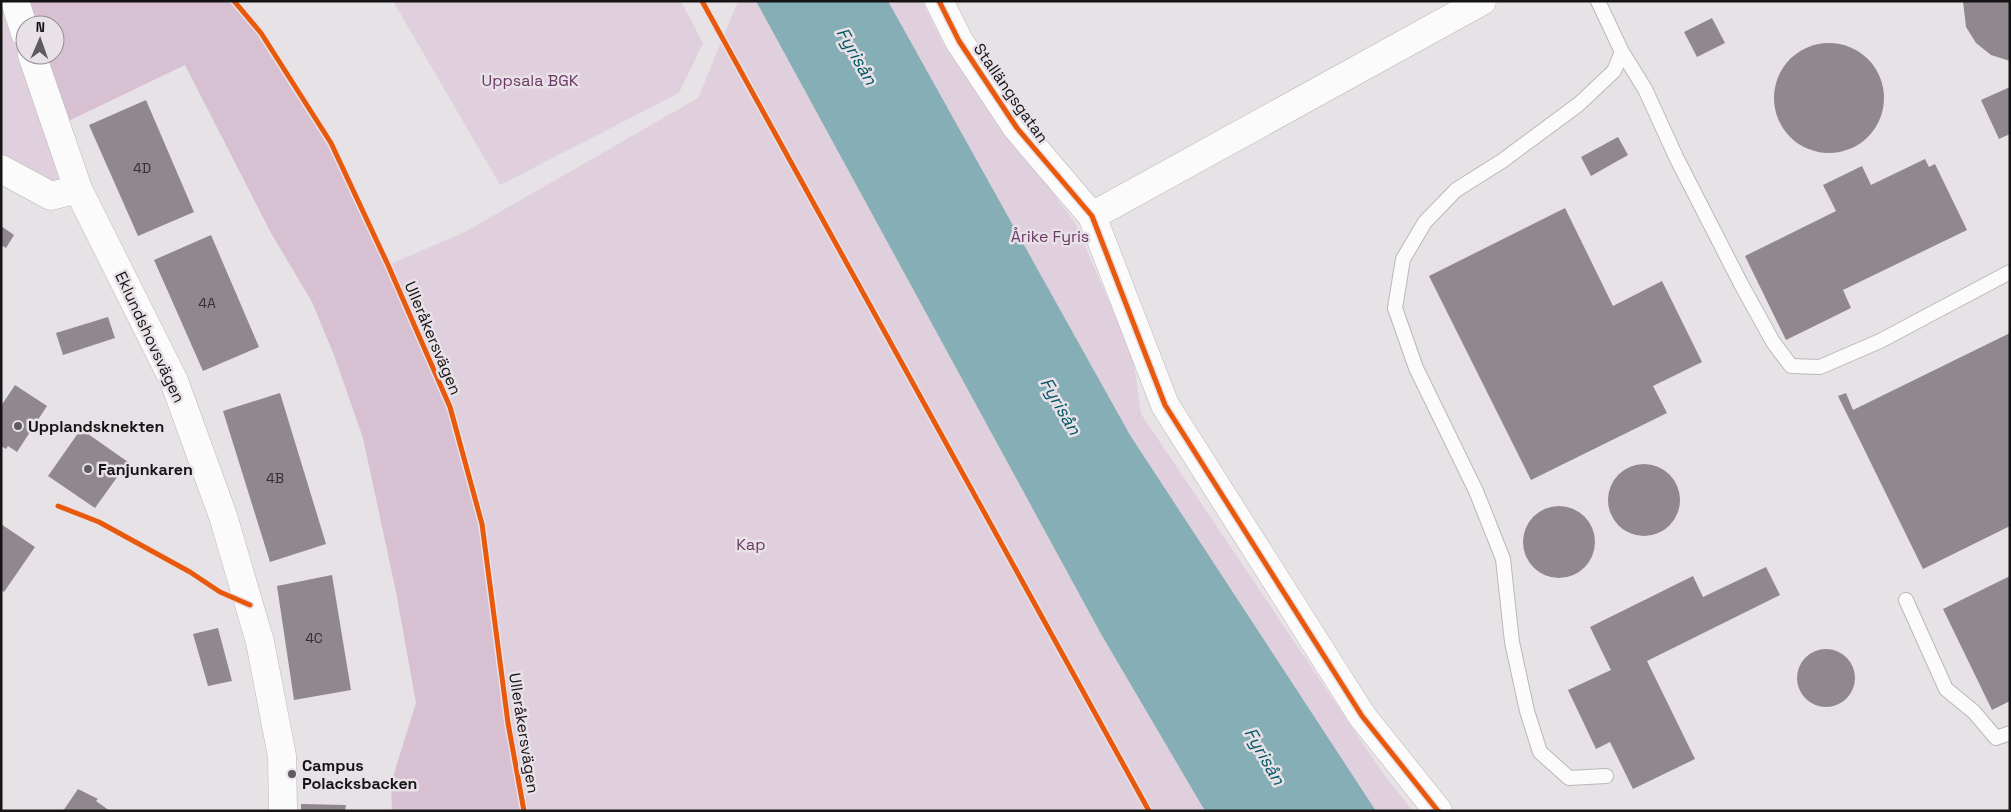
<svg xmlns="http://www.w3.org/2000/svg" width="2011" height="812" font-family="'Space Grotesk',sans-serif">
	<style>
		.green { fill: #e0d0dd }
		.forest { fill: #d8c0d3 }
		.water { fill: #86aeb6 }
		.building { fill: #90878f }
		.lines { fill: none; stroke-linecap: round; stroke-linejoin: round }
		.lane-casing { stroke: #bab7ba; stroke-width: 16 }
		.street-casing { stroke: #bab7ba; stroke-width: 29 }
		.lane { stroke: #fbfbfb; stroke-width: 14 }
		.street { stroke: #fbfbfb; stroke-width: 28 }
		.cycleway-casing { stroke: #e8e1e7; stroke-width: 8 }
		.cycleway { stroke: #e8590c; stroke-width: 5 }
		.poi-dot { fill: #5e5b5e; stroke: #e8e1e7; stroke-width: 2 }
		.labels { text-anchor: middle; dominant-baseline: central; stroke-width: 5; stroke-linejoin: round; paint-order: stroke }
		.number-label { font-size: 14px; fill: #343033 }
		.park-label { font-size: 16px; fill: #6b3963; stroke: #e8e1e7 }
		.street-label { font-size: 16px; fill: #151314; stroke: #e8e1e7 }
		.poi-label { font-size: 16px; font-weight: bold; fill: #151314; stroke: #e8e1e7; text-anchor: start }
		.water-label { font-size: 18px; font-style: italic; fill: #005965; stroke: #e8e1e7 }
	</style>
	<rect width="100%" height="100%" fill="#e7e2e6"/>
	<path class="green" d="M1 1H15L78 189 1 169Z
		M393 1H681L703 43 679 93 500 185Z
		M738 1H756L1101 634 1205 811H524L508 723 482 524 450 407 388 265 465 232 698 98Z
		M888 1H922L944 45 1075 223 1133 357 1141 414 1384 775 1413 811H1376L1130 435Z"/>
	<path class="forest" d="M15 1H234L261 33 331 143 388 265 450 407 482 524 508 722 524 811H392L391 783 416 703 396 592 363 438 334 355 312 302 271 233 185 65 56 127 32 55H55V25H25Z"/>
	<path class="water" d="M756 1H888L1130 435 1376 811H1205L1101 634Z"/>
	<path class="building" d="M1963 1H2010V61L1991 55 1976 43 1966 27Z
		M1712 18 1725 43 1697 57 1684 32Z
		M1774 98a55 55 0 1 1 110 0a55 55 0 1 1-110 0Z
		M2010 87V134L1999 139 1981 100Z
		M146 100 194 212 138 236 89 125Z
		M1618 137 1628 155 1591 176 1581 157Z
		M1925 159 1929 167 1935 164 1967 230 1843 290 1851 308 1786 340 1745 256 1836 211 1823 185 1862 166 1871 185Z
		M1565 208 1613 306 1662 281 1702 362 1653 386 1667 413 1531 480 1429 276Z
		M1 226 14 235 6 248 1 245Z
		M211 235 259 347 203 371 154 260Z
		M108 317 115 338 63 355 56 333Z
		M2010 333V526L1923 569 1838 396 1846 393 1853 410Z
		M15 385 47 406 17 452 8 446 6 449 1 446V406Z
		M280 393 326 544 270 562 223 411Z
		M81 429 128 462 95 508 48 476Z
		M1608 500a36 36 0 1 1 72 0a36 36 0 1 1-72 0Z
		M1523 542a36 36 0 1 1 72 0a36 36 0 1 1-72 0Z
		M1 524 35 547 4 592 1 590Z
		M1766 567 1780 595 1647 661 1695 759 1633 789 1610 742 1596 749 1568 690 1611 670 1590 627 1693 576 1703 597Z
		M332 575 351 690 294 700 277 586Z
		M2010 576V701L1992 710 1943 609Z
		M218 628 232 681 208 686 193 634Z
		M1797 678a29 29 0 1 1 58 0a29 29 0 1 1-58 0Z
		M78 789 98 799 96 801 110 811H63Z
		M301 804 346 805 345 811H301Z"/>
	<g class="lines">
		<defs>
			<path id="lane" d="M1598 1 1622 52 1614 71 1579 104 1502 161 1456 190 1425 222 1403 259 1395 308 1416 368 1476 491 1503 559 1512 642 1527 711 1540 752 1569 778 1606 776
				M1622 52 1645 89 1676 157 1741 284 1773 342 1791 366 1820 367 1880 341 2010 272
				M1906 600 1946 689 1974 712 1996 738 2010 733"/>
			<path id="street" d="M15 1 25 33
				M939 1 959 41 1017 128 1092 216 1165 405 1362 716 1438 811
				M32 55 78 189 174 381 223 516 260 642 282 756 283 810
				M1 169 51 196 78 189
				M1092 216 1482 1"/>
		</defs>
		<use href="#lane" class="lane-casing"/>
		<use href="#street" class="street-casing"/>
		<use href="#lane" class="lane"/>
		<use href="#street" class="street"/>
		<defs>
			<path id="cycleway" d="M234 1 261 33 331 143 388 265 450 407 482 524 508 723 524 811
				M702 1 1149 811
				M939 1 959 41 1017 128 1092 216 1165 405 1362 716 1438 811
				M58 506 99 522 190 572 220 592 250 605"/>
		</defs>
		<use href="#cycleway" class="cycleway-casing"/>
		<use href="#cycleway" class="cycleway"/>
	</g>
	<g class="poi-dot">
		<circle cx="18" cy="426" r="5"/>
		<circle cx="88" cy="469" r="5"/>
		<circle cx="292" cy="774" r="5"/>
	</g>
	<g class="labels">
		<g class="number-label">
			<text x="142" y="168">4D</text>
			<text x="207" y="303">4A</text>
			<text x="275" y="478">4B</text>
			<text x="314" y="638">4C</text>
		</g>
		<g class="park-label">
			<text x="530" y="80">Uppsala BGK</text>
			<text x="1050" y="236">Årike Fyris</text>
			<text x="751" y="544">Kap</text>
		</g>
		<g class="street-label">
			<text transform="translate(1011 93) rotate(55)">Stallängsgatan</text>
			<text transform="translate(150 337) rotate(65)">Eklundshovsvägen</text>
			<text transform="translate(433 338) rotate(67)">Ulleråkersvägen</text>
			<text transform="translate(524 733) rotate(81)">Ulleråkersvägen</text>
		</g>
		<g class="poi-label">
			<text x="28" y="426">Upplandsknekten</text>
			<text x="98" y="469">Fanjunkaren</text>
			<text x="302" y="765">Campus<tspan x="302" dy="18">Polacksbacken</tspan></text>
		</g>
		<g class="water-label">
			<text transform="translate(857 56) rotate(60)">Fyrisån</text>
			<text transform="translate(1061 406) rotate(60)">Fyrisån</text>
			<text transform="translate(1265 756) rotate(60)">Fyrisån</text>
		</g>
	</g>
	<rect width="2011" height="812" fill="none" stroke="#151314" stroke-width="5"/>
	<g transform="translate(40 40) rotate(2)"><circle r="24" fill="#e8e1e7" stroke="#948f93"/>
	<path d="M0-4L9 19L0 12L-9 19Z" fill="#5e5b5e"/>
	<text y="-8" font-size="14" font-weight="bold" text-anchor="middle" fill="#151314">N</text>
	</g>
</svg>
